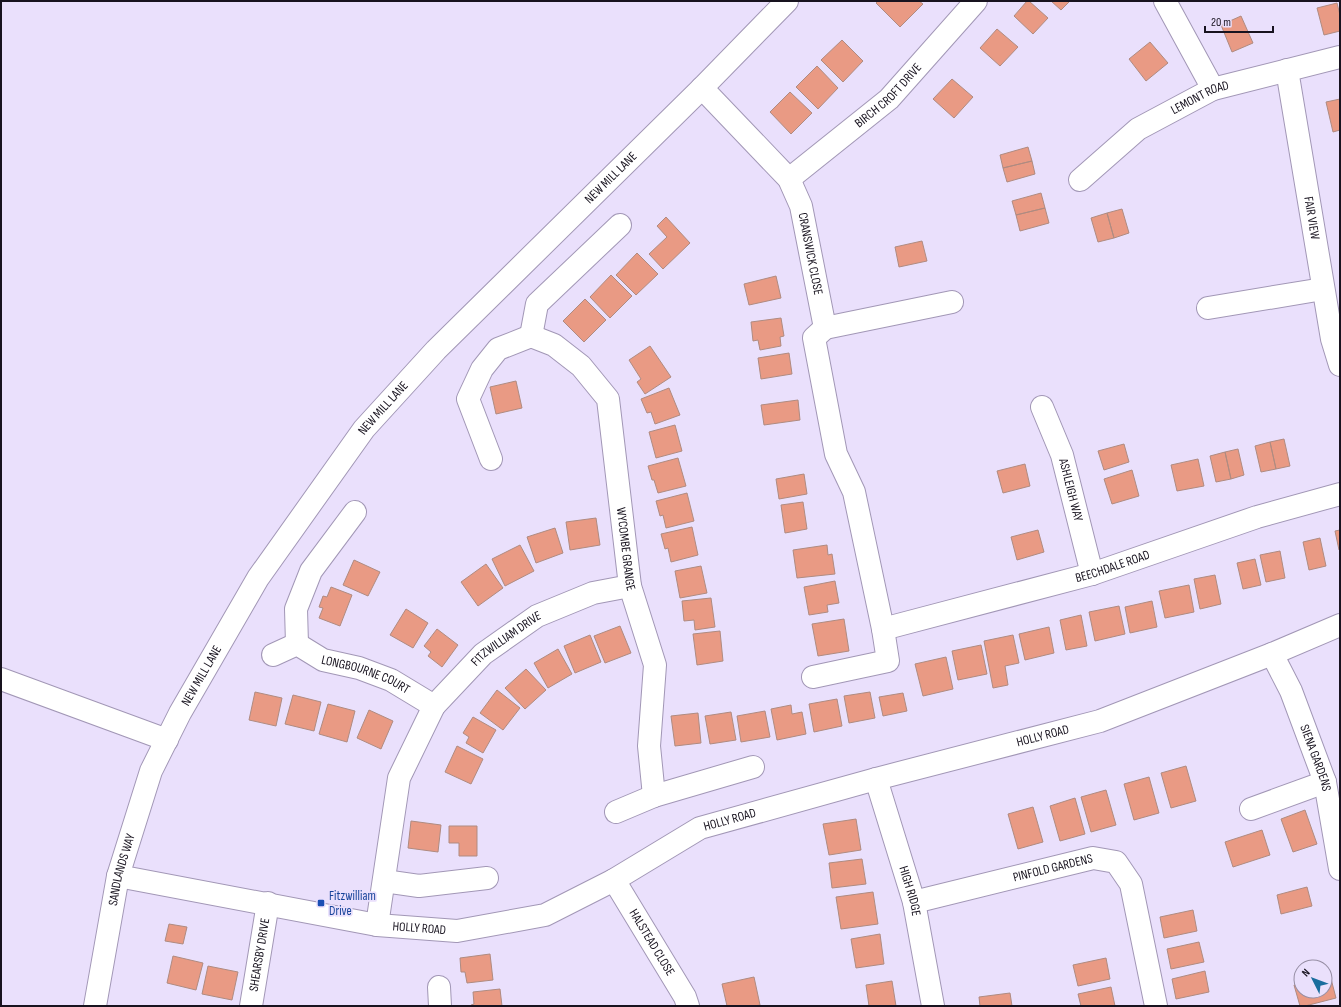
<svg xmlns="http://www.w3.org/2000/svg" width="1341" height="1007" font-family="'Sofia Sans Condensed',sans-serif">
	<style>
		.building { fill: #e99a84; stroke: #af8b81 }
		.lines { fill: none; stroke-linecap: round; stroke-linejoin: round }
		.minor-casing { stroke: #a297b6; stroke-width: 24 }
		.minor { stroke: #fff; stroke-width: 22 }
		.transit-dot { fill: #1a4fb4; stroke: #eae0fc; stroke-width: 1.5 }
		.labels { text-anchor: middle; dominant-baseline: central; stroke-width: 3.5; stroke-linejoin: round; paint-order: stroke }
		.street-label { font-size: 13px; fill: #18131f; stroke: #eae0fc }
		.transit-label { font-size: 13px; fill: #164399; stroke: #eae0fc; text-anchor: start }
	</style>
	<rect width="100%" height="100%" fill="#eae0fc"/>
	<path class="building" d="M878 1H919L923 4 900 27 876 3Z
		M1027 1H1029L1048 18 1033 34 1014 16Z
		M1051 1H1070L1061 10Z
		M1337 3 1340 15V31L1324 35 1317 8Z
		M1241 16 1253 43 1232 52 1221 25Z
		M997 29 1018 47 1000 66 980 48Z
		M842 40 863 61 843 82 821 60Z
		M1150 42 1168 63 1146 81 1129 59Z
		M817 66 838 88 818 109 796 87Z
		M952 79 973 97 954 118 933 99Z
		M790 92 812 113 791 134 770 112Z
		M1340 99V130L1333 132 1326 102Z
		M1028 147 1032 161 1003 168 1000 155Z
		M1032 161 1035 174 1007 182 1003 168Z
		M1041 193 1045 208 1016 215 1012 201Z
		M1045 208 1049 223 1020 231 1016 215Z
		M1122 209 1129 233 1114 238 1107 213Z
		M1107 213 1114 238 1098 242 1091 218Z
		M666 217 690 243 663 269 649 254 667 237 657 226Z
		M922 241 927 261 899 267 895 247Z
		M637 253 658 274 636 295 616 275Z
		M611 275 632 296 610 318 590 297Z
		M776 276 781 298 749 305 744 284Z
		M585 299 606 320 584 342 563 321Z
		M781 318 784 336 780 337 781 346 760 350 758 340 753 341 751 322Z
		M650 346 671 377 645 394 637 382 641 379 629 360Z
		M789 353 792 374 761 379 758 358Z
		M516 381 522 408 496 414 490 387Z
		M669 388 680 415 655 424 651 412 647 413 641 399Z
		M798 400 800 420 764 425 761 405Z
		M675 425 682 451 656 458 649 432Z
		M1284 439 1290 466 1276 469 1270 442Z
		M1270 442 1276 469 1261 472 1255 446Z
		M1124 444 1129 462 1104 470 1098 451Z
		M1238 449 1244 475 1231 479 1225 452Z
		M1225 452 1231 479 1216 482 1210 456Z
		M678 458 686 486 658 493 654 480H652L648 466Z
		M1198 459 1204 486 1177 491 1171 465Z
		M1025 464 1030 486 1003 493 997 471Z
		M1132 470 1139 496 1112 504 1104 479Z
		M804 474 807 494 779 499 776 479Z
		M687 493 694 521 666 528 663 515 660 516 656 501Z
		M803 502 807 529 785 533 781 505Z
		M596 518 600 545 570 550 566 522Z
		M692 527 698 555 671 562 668 548 665 549 661 534Z
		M555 528 563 553 536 563 527 537Z
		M1038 530 1044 552 1017 560 1011 537Z
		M1340 530V550H1339L1335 531Z
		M1320 538 1326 566 1309 570 1303 542Z
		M520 545 534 571 505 586 492 559Z
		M827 545 828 555 832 554 835 574 797 578 793 550Z
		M1280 551 1285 578 1266 582 1260 555Z
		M1255 559 1261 585 1243 589 1237 563Z
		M354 560 380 572 368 596 343 585Z
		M486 564 503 588 478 606 461 582Z
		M701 566 707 593 680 598 675 571Z
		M1215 575 1221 604 1200 609 1194 579Z
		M835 581 839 603 827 605 828 612 809 615 804 587Z
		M1189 585 1194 612 1165 618 1159 591Z
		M331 587 352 595 340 626 319 618 323 608 319 607 323 596 327 597Z
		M711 598 715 627 695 630 694 620 684 621 682 601Z
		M1152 601 1157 627 1130 633 1125 607Z
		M1119 606 1125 634 1095 641 1089 612Z
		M406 609 428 623 413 648 390 635Z
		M1081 615 1087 646 1066 650 1060 620Z
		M844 619 849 651 818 656 812 624Z
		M620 626 631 653 605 663 594 636Z
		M1049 627 1054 653 1025 660 1019 634Z
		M437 629 458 645 442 667 428 656 431 652 424 646Z
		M720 631 723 661 697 665 693 634Z
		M590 635 601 662 575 673 564 646Z
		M1013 635 1019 663 1005 666 1008 685 993 688 984 641Z
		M981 645 987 674 958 680 952 651Z
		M558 649 572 674 548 688 534 663Z
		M946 657 953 689 923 696 915 664Z
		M526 669 546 690 525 709 505 688Z
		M497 690 520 708 503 730 480 713Z
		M255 692 282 698 276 726 249 720Z
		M870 692 875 718 849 723 844 696Z
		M903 693 907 711 883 716 879 697Z
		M293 695 321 702 314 731 285 724Z
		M837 699 842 726 814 732 809 704Z
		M328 704 355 711 347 742 319 734Z
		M791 705 792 714 802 712 806 734 777 740 771 709Z
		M369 710 393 721 381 749 357 738Z
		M765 711 770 737 741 742 737 716Z
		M731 712 736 740 710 744 705 716Z
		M698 713 701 743 675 746 671 716Z
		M473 717 496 730 483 753 466 743 469 737 463 733Z
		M457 746 483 759 471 784 445 772Z
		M1186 766 1196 801 1171 808 1161 773Z
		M1149 777 1159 813 1134 820 1124 784Z
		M1106 790 1116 825 1091 832 1081 797Z
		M1075 798 1085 834 1060 841 1050 806Z
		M1033 807 1043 842 1018 849 1008 814Z
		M1305 810 1317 844 1293 852 1281 819Z
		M856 819 861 850 829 855 823 824Z
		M411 821 441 825 438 852 408 848Z
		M449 826H477V856H459V843H449Z
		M1262 830 1270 855 1233 867 1225 842Z
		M862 859 866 884 832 888 829 863Z
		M1307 887 1312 906 1281 914 1277 895Z
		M873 892 878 924 841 929 836 897Z
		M1193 910 1197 931 1164 938 1160 917Z
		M169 924 187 927 183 944 165 941Z
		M880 934 884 964 856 968 851 939Z
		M1199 942 1204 962 1171 969 1167 949Z
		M490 954 493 980 467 983 465 972H461L460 958Z
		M173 956 203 963 196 990 167 983Z
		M1106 958 1110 979 1078 986 1073 965Z
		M208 966 238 972 232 1000 202 994Z
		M1205 971 1209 992 1176 999 1172 979Z
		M1330 975 1336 998 1305 1006H1300L1294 985 1301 983V991H1325V977Z
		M754 977 760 1005 754 1006H727L722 984Z
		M892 981 896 1006H869L866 985Z
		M1111 987 1115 1006H1081L1078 994Z
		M500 989 502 1006H471V1005L474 1004 473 992Z
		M1010 993 1012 1006H980L979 997Z"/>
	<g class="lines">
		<defs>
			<g id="minor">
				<path d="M1165 1 1213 89"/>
				<path id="s1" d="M1287 70 1332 339 1340 365"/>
				<path id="s2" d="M702 88 789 179 801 206 825 328 952 302"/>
				<path id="s3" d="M789 179 889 99 976 1"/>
				<path id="s4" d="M1080 180 1138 129 1213 89 1340 57"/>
				<path d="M1208 308 1323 289"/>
				<path d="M531 336 537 304 620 225"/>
				<path id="s5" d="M1042 407 1062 455 1092 574"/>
				<path id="s6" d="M491 459 468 399 482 369 498 349 531 336 554 345 581 366 608 399 630 586 655 665 649 746 654 796"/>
				<path id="s7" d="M883 629 1092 574 1257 517 1340 494"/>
				<path d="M297 644 296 609 311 571 355 512"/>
				<path id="s8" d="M1272 654 1291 691 1325 782 1340 869"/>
				<path id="s9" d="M273 655 297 644 323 660 359 668 391 680 434 706"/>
				<path d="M813 677 888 661 883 629 854 492 836 454 814 338 825 328"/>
				<path d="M1 679 167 740"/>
				<path id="s10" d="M876 779 914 902 933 1006"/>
				<path d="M1251 809 1325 782"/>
				<path d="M616 812 654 796 753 767"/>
				<path id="s11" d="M118 876 377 925 457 931 545 915 614 880 700 828 876 779 1100 721 1272 654 1340 625"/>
				<path id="s12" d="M614 880 685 997 688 1006"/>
				<path d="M384 881 419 886 487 878"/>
				<path id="s13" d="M914 902 1093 858 1116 862 1131 884 1156 1006"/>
				<path id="s14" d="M377 925 399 778 434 706 483 654 537 616 593 593 630 586"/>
				<path d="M439 987 440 1006"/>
				<path id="s15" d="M95 1006 118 876 151 771 180 713 258 578 364 429 436 350 702 88 787 1"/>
				<path id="s16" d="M251 1006 268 903"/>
			</g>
		</defs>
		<use href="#minor" class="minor-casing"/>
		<use href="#minor" class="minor"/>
	</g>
	<rect class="transit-dot" x="317" y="899" width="8" height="8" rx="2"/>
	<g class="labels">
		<g class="street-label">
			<text stroke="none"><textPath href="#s3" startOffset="130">BIRCH CROFT DRIVE</textPath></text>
			<text stroke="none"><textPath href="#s4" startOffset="147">LEMONT ROAD</textPath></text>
			<text stroke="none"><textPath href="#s15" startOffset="998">NEW MILL LANE</textPath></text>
			<text stroke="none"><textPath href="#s1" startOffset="150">FAIR VIEW</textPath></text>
			<text stroke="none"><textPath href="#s2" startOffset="204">CRANSWICK CLOSE</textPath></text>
			<text stroke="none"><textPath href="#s15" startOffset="674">NEW MILL LANE</textPath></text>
			<text stroke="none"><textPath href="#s5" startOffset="88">ASHLEIGH WAY</textPath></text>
			<text stroke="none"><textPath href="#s6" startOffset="411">WYCOMBE GRANGE</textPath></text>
			<text stroke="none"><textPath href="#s7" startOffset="238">BEECHDALE ROAD</textPath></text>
			<text stroke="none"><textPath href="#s14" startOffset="328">FITZWILLIAM DRIVE</textPath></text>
			<text stroke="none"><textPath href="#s9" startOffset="102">LONGBOURNE COURT</textPath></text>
			<text stroke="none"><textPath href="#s15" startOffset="350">NEW MILL LANE</textPath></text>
			<text stroke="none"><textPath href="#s11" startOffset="966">HOLLY ROAD</textPath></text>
			<text stroke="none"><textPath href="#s8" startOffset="113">SIENA GARDENS</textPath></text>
			<text stroke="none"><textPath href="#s11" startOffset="642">HOLLY ROAD</textPath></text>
			<text stroke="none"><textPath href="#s13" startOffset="143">PINFOLD GARDENS</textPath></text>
			<text stroke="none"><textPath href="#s15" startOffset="139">SANDLANDS WAY</textPath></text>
			<text stroke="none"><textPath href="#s10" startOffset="117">HIGH RIDGE</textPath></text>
			<text stroke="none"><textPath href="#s11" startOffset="306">HOLLY ROAD</textPath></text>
			<text stroke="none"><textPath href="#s12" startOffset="73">HALSTEAD CLOSE</textPath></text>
			<text stroke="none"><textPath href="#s16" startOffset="52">SHEARSBY DRIVE</textPath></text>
		</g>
		<g class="transit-label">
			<text x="329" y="896">Fitzwilliam<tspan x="329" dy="15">Drive</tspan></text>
		</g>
	</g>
	<rect width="1341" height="1007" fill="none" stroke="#18131f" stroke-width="4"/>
	<g transform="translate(1313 979) rotate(312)"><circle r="19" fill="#eae0fc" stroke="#968ea4"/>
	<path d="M0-3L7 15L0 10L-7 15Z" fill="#1a6d9e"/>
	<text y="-6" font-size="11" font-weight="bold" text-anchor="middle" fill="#18131f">N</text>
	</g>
	<path d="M1205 26v6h68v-6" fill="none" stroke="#18131f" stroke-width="2"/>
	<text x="1211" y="26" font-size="12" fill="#18131f" stroke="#eae0fc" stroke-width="3" paint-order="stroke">20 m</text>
</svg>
